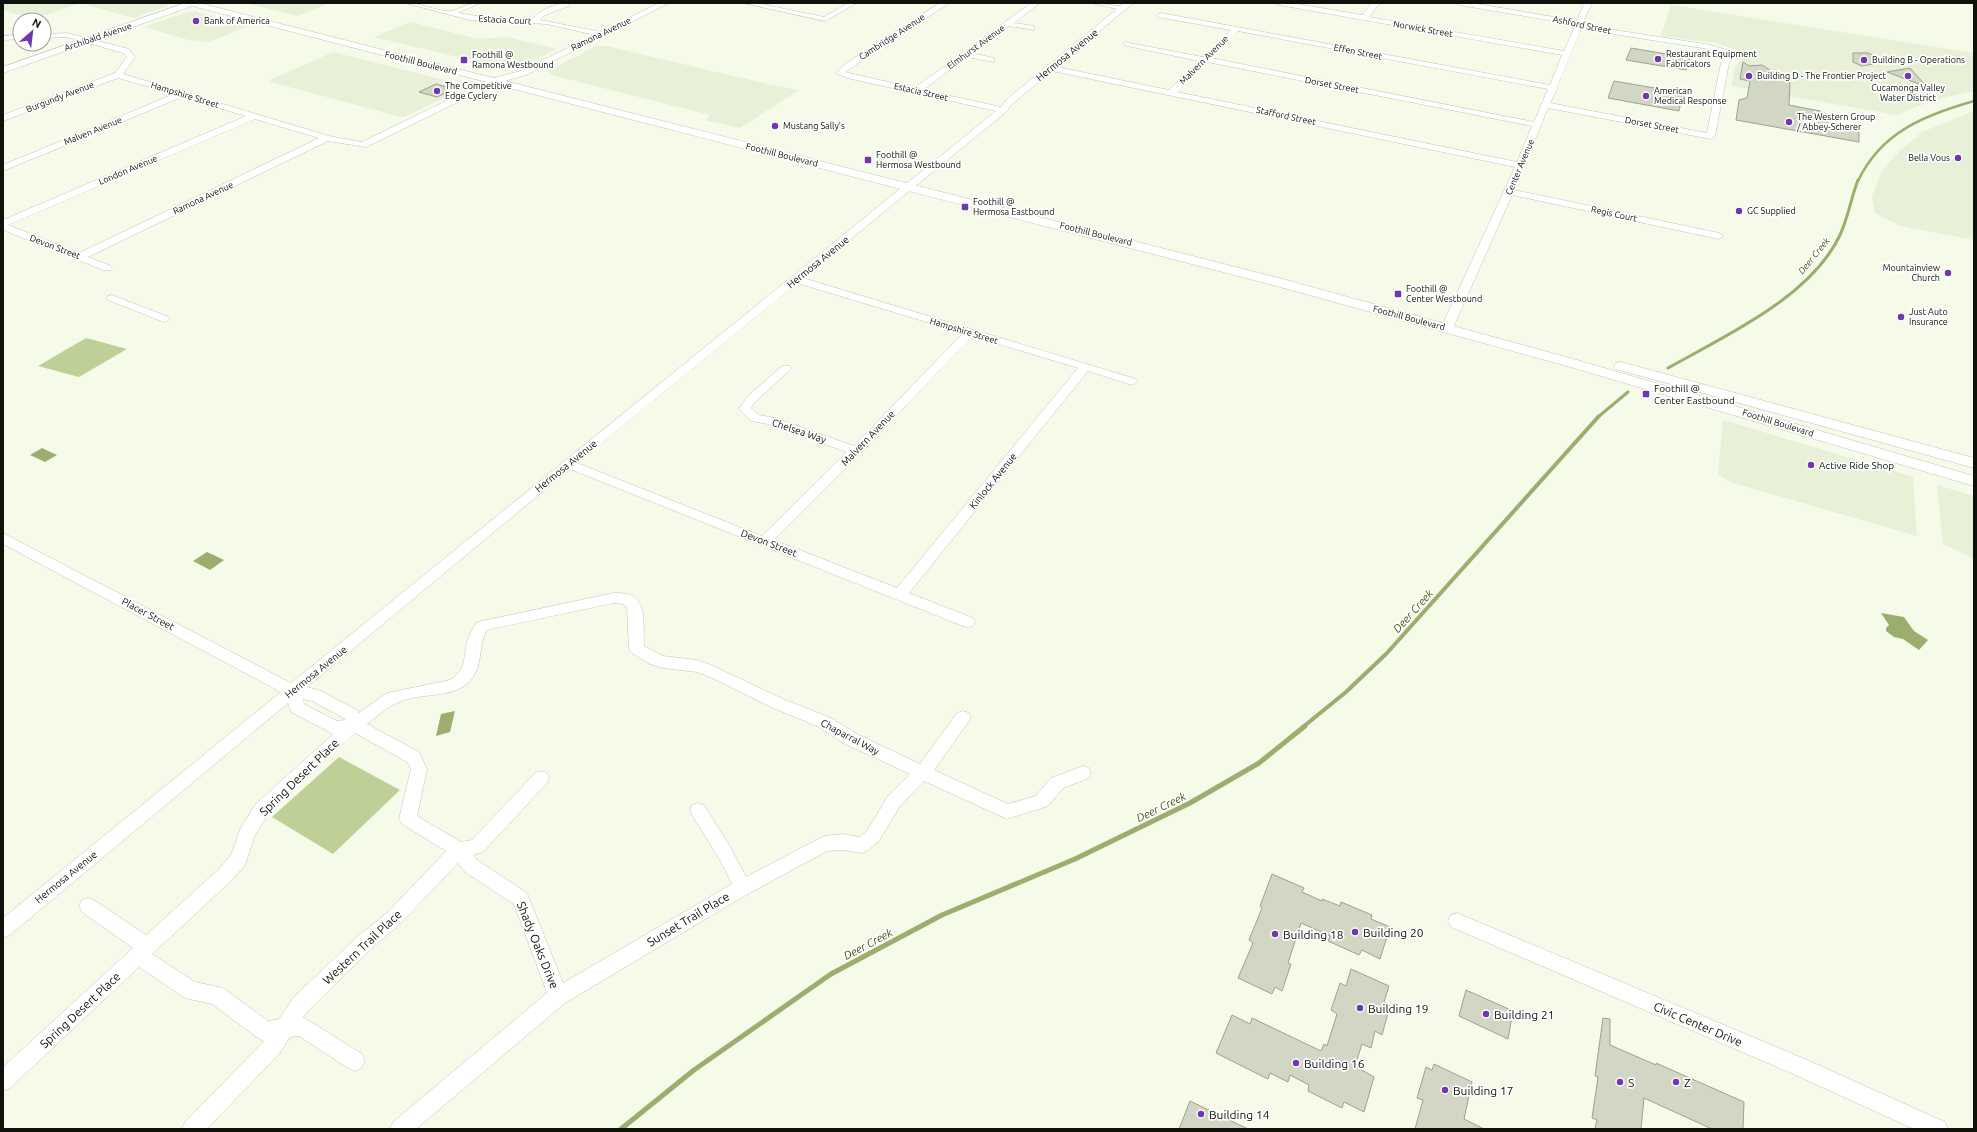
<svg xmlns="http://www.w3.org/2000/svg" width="1977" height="1132" font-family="Ubuntu,sans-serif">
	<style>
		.built { fill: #e8f0d7 }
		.green { fill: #bfd096 }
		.water { fill: #9cae6d }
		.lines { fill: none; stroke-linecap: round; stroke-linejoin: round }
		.stream-far3 { stroke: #9cae6d; stroke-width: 2.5 }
		.stream-far2 { stroke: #9cae6d; stroke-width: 3 }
		.stream-far1 { stroke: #9cae6d; stroke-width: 4 }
		.stream { stroke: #9cae6d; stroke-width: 5 }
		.building { fill: #d1d6c5; stroke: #9ca191 }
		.minor-casing { stroke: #c1c6b5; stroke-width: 1 }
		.major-casing { stroke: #c1c6b5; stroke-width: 1 }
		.minor { fill: #fff; fill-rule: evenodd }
		.major { fill: #fff; fill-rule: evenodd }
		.poi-dot { fill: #6f38af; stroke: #fff; stroke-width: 1.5 }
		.labels { text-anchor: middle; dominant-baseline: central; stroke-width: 3.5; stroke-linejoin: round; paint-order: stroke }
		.far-street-label { font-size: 9px; fill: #0f110b; stroke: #fff }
		.far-poi-label { font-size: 9px; fill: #0f110b; stroke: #fff; text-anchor: start }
		.far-water-label { font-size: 9px; font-style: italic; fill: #47550b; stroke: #fff }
		.street-label { font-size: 10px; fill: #0f110b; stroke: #fff }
		.poi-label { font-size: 10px; fill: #0f110b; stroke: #fff; text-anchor: start }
		.water-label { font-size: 11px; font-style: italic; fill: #47550b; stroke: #fff }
		.near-street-label { font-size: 12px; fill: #0f110b; stroke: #fff }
		.near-poi-label { font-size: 12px; fill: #0f110b; stroke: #fff; text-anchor: start }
	</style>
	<rect width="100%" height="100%" fill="#f5fae9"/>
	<path class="built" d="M3 3H166L168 6 133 18 80 3 33 19 3 10Z
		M246 3H329L297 16Z
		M1671 5 1974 53V91L1934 100 1896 115 1732 86 1734 69 1744 56 1741 51 1716 43 1661 36Z
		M194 11 249 26 208 42 189 40 144 27 184 13Z
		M410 22 478 39 506 37 557 49 518 67 508 69 374 37Z
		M596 46H606L767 84 799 90 740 128 705 120 710 115 552 75 548 71Z
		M333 52 468 86 407 116 401 117 271 82 270 80Z
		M1974 111V240L1901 226 1875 213 1872 197 1882 170 1900 151 1922 132Z
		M1723 420 1913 477 1917 536 1730 482 1718 474Z
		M1937 485 1974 496V560L1963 553 1943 544Z"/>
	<path class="green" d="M86 338 127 349 79 377 38 366Z
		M339 757 400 790 333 854 272 817Z"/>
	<path class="water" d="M42 448 57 455 45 462 30 455Z
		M207 552 224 560 210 570 193 561Z
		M1881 613 1904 617 1914 631 1928 640 1919 650 1903 639 1894 637 1886 631V628L1889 625Z
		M455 711 450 732 436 736 441 714Z"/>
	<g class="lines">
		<path class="stream-far3" d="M1858 181C1881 132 1925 115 1974 101"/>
		<path class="stream-far2" d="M1668 368C1725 336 1811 297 1840 235 1848 218 1851 198 1858 180
			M1598 417 1628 392"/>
		<path class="stream-far1" d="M1303 727 1346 692 1387 653 1599 416"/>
		<path class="stream" d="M621 1129 694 1070 831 974 942 915 1075 859 1190 803 1259 763 1305 726"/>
	</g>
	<path class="building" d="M1631 48 1690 58 1686 70 1626 60Z
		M1853 53H1869L1875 57 1873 64 1862 66 1853 62Z
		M1743 62 1749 66 1762 65 1790 83 1789 105 1820 111 1828 115V125L1859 131V142L1736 120 1739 100 1747 98 1750 81 1740 79Z
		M1910 68 1927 87 1887 72Z
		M1614 81 1683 93 1679 111 1608 98Z
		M436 84 454 89 437 97 419 92Z
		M1272 874 1304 888 1302 892 1322 901V899L1340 906 1341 902 1372 915 1371 919 1390 927 1380 959 1362 950 1359 955 1328 941 1330 936 1301 923 1288 963 1291 964 1282 991 1275 987 1272 994 1238 978 1253 943 1249 940 1262 908 1260 906Z
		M1351 969 1389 986 1384 1002 1390 1006 1382 1035 1375 1031 1371 1048 1362 1044 1355 1066 1374 1077 1364 1112 1344 1102 1342 1108 1308 1091 1309 1085 1290 1075 1288 1082 1270 1073 1268 1079 1216 1053 1232 1015 1250 1024 1252 1018 1321 1051 1324 1044 1327 1046 1337 1014 1331 1010 1340 983 1346 986Z
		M1466 990 1513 1011 1508 1039 1459 1016Z
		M1603 1018 1610 1019V1045L1656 1065V1063L1744 1102 1743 1129H1712L1644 1098 1641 1129H1595L1597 1120 1592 1118 1598 1077 1595 1076Z
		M1434 1064 1472 1082 1464 1119 1484 1129H1415L1423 1100 1417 1098 1426 1067 1432 1070Z
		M1190 1101 1248 1129H1179Z"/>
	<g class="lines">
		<defs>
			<path id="minor" d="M405 3C421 3 436 11 449 11 457 11 467 3 480 3L458 13 489 18 532 19C541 10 555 3 569 3V6L545 15 540 20 601 32 659 3H669L526 75 497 83 366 147 328 141 88 257 111 266 112 268 111 270H103L3 230V220L246 116 182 97 3 171V165L174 94 118 78 3 121V115L115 73 127 57 123 53 67 37 44 38V34L67 33 129 49 135 57 123 74 329 136 362 142 491 79 520 71 595 35 547 24 470 20ZM255 119 319 138 79 253 8 225Z
				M743 3H757L824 17 848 3H857L825 21Z
				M940 3H949L845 72 914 88 961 55V52H964L1031 3H1040L1014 23 1034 26V30L1009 26 972 53 994 58V62L967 57 923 90 1001 107 1006 100 1117 9 1091 3 1121 6 1125 3H1133L1057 67 1169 90 1199 61 1127 46 1123 44 1124 42 1203 57 1231 30 1158 17 1157 15 1161 13 1550 85 1562 55 1279 5 1275 3H1291L1362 15 1372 3H1380L1369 17 1564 51 1575 26 1572 24 1459 5 1455 3H1472L1577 21 1584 3H1592L1582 25 1711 45 1730 51 1733 58 1729 63 1715 136 1711 139 1548 108 1514 190 1719 233 1724 236 1719 239 1512 195 1453 328 1447 331 1441 328 1515 167 1052 71 1012 104 1006 112 803 278 1136 379 1138 381 1132 385 1088 371 909 593 973 618 975 622 973 626 968 627 963 626 570 469 307 687 321 691 357 710 359 713 387 693 450 680C467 669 463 659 467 642 469 634 473 628 477 622L614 593C620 593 627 593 633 596 647 605 643 631 644 646L663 656 697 660 711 665 783 699 831 718 857 734 920 764 957 713 963 711 969 713 971 717 969 721 934 770 1008 804 1036 796 1051 778 1083 766 1089 768 1091 773 1089 778 1063 788 1048 806 1007 819 924 781 900 806 879 841 868 850 862 853 843 850 827 851 746 895 565 1003 416 1129H390L393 1122 547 993 514 904 465 872 458 863 399 925 372 948 308 1011 303 1017 362 1054 365 1061 362 1068 355 1071 348 1068 299 1036 290 1037 279 1054 207 1129H182L185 1122 264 1041 258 1038 212 1004 185 998 139 967 10 1088 3 1091V1067L133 948 82 912 79 906 82 900 88 898 94 900 146 935 218 870 231 855 241 827 256 804 333 734 291 712 288 703 10 935 3 938V918L281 692 3 544V533L291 683 996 111 847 78 836 73 845 64ZM1581 29 1709 49 1724 54 1725 58 1721 63 1707 133 1550 103 1558 88 1557 87ZM1238 31 1548 89 1534 122 1211 58ZM1207 62 1532 126 1517 162 1177 92ZM797 283 963 333 854 446 775 418 759 415 751 408 755 402 790 370 792 368 790 366H782L747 397 739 409 751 421 768 424 847 452 762 536 577 463ZM972 336 1078 368 897 588 774 540 860 454ZM614 603 623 604 627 607 629 649 632 653 650 664 663 668 697 672 710 677 771 707 819 727 845 744 910 774 888 796 867 831 859 837 843 834 824 836 746 877 732 850 704 805 698 803 692 805 690 810 692 815 720 860 732 884 563 983 527 893 477 860 473 855 483 852 547 783 549 778 547 773 541 771 535 773 472 840 461 842 417 816 427 769 419 752 367 724C376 717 386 708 397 703 420 691 457 701 473 677 483 663 478 645 487 630ZM303 699 312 701 344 718 345 720 337 721 304 704ZM355 733 407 762 411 769 399 819 402 824 446 851 387 913 358 936 294 997 279 1019 268 1021 223 988 195 982 152 954 230 882 245 865 255 835 268 814Z
				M20 35V39L3 40V36Z
				M112 295 169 317 170 319 165 322 161 321 108 300 107 298 108 296Z
				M1457 913 1805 1059 1945 1122 1948 1129H1914L1791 1073 1451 927 1448 921 1451 915Z"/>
			<path id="major" d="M185 3H199L1279 278 1577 360 1974 476V486L1567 366 1269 284 192 6 3 73V67Z
				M1621 362 1974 458V468L1616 369 1614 366 1616 363Z"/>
		</defs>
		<use href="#minor" class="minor-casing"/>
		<use href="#major" class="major-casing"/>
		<use href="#minor" class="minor"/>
		<use href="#major" class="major"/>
	</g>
	<g class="poi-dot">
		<circle cx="196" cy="21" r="4"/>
		<circle cx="1658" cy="59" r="4"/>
		<rect x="460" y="56" width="8" height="8" rx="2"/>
		<circle cx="1864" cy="60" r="4"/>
		<circle cx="1749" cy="76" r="4"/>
		<circle cx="1908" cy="76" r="4"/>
		<circle cx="437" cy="91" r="4"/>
		<circle cx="1646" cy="96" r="4"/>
		<circle cx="1789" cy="122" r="4"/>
		<circle cx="775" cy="126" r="4"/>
		<circle cx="1958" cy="158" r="4"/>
		<rect x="864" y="156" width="8" height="8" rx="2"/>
		<rect x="961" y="203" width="8" height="8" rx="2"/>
		<circle cx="1739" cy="211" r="4"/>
		<circle cx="1948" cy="273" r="4"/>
		<rect x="1394" y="290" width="8" height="8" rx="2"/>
		<circle cx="1901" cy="317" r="4"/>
		<rect x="1642" y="390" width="8" height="8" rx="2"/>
		<circle cx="1811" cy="465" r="4"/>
		<circle cx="1355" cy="932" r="4"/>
		<circle cx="1275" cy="934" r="4"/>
		<circle cx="1360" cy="1008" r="4"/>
		<circle cx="1486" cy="1014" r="4"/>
		<circle cx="1296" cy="1063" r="4"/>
		<circle cx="1620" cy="1082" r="4"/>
		<circle cx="1676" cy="1082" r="4"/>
		<circle cx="1445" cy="1090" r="4"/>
		<circle cx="1201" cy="1114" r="4"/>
	</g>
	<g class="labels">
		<g class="far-street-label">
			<text transform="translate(505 20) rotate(3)">Estacia Court</text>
			<text transform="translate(1582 25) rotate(12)">Ashford Street</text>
			<text transform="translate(1423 29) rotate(10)">Norwick Street</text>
			<text transform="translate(601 34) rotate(-26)">Ramona Avenue</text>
			<text transform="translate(98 37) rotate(-19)">Archibald Avenue</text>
			<text transform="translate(892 37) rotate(-33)">Cambridge Avenue</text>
			<text transform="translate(976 47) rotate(-36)">Elmhurst Avenue</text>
			<text transform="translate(1358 52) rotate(11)">Effen Street</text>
			<text transform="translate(1204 60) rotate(-45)">Malvern Avenue</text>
			<text transform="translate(421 63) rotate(14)">Foothill Boulevard</text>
			<text transform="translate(1332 85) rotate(11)">Dorset Street</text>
			<text transform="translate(921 92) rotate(13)">Estacia Street</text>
			<text transform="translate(185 95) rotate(17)">Hampshire Street</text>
			<text transform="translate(60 97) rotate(-21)">Burgundy Avenue</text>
			<text transform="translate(1286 116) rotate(12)">Stafford Street</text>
			<text transform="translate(1652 125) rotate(11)">Dorset Street</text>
			<text transform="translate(93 131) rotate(-22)">Malven Avenue</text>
			<text transform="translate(782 155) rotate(14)">Foothill Boulevard</text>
			<text transform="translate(1520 167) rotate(-67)">Center Avenue</text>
			<text transform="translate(128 170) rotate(-23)">London Avenue</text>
			<text transform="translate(203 198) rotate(-25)">Ramona Avenue</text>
			<text transform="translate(1614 214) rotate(12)">Regis Court</text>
			<text transform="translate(1096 234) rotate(14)">Foothill Boulevard</text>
			<text transform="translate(55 247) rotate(21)">Devon Street</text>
			<text transform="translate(1409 318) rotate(15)">Foothill Boulevard</text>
			<text transform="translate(964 331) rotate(17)">Hampshire Street</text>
			<text transform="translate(1778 423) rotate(17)">Foothill Boulevard</text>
		</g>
		<g class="far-poi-label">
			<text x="204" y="21">Bank of America</text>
			<text x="1666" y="54">Restaurant Equipment<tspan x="1666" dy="10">Fabricators</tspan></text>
			<text x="472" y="55">Foothill @<tspan x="472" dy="10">Ramona Westbound</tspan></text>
			<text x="1872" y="60">Building B - Operations</text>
			<text x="1757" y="76">Building D - The Frontier Project</text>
			<text x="445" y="86">The Competitive<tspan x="445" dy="10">Edge Cyclery</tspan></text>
			<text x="1908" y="88" text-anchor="middle">Cucamonga Valley<tspan x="1908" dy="10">Water District</tspan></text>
			<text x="1654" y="91">American<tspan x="1654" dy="10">Medical Response</tspan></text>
			<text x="1797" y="117">The Western Group<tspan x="1797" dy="10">/ Abbey-Scherer</tspan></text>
			<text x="783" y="126">Mustang Sally's</text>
			<text x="876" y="155">Foothill @<tspan x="876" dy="10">Hermosa Westbound</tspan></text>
			<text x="1950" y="158" text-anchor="end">Bella Vous</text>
			<text x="973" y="202">Foothill @<tspan x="973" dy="10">Hermosa Eastbound</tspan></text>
			<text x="1747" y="211">GC Supplied</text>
			<text x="1940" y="268" text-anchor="end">Mountainview<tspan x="1940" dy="10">Church</tspan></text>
			<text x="1406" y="289">Foothill @<tspan x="1406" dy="10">Center Westbound</tspan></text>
			<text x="1909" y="312">Just Auto<tspan x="1909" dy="10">Insurance</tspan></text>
		</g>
		<g class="far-water-label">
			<text transform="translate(1814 256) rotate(-51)">Deer Creek</text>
		</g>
		<g class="street-label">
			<text transform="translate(1067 55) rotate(-39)">Hermosa Avenue</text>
			<text transform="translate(818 262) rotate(-39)">Hermosa Avenue</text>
			<text transform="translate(799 431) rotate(19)">Chelsea Way</text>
			<text transform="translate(868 438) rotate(-46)">Malvern Avenue</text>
			<text transform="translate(566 466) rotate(-39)">Hermosa Avenue</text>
			<text transform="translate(993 481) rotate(-51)">Kinlock Avenue</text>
			<text transform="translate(769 543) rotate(21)">Devon Street</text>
			<text transform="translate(148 614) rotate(28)">Placer Street</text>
			<text transform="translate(316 672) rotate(-39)">Hermosa Avenue</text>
			<text transform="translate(850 737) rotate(28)">Chaparral Way</text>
			<text transform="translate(66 877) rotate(-39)">Hermosa Avenue</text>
		</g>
		<g class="poi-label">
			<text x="1654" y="388">Foothill @<tspan x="1654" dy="12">Center Eastbound</tspan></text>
			<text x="1819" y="465">Active Ride Shop</text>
		</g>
		<g class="water-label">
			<text transform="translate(1413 611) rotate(-48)">Deer Creek</text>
			<text transform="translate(1161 807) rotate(-26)">Deer Creek</text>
			<text transform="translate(868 944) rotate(-28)">Deer Creek</text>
		</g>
		<g class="near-street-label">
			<text transform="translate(299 777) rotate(-44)">Spring Desert Place</text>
			<text transform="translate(688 919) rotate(-31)">Sunset Trail Place</text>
			<text transform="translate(538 945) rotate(68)">Shady Oaks Drive</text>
			<text transform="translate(362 947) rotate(-43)">Western Trail Place</text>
			<text transform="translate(80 1010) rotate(-43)">Spring Desert Place</text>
			<text transform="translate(1698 1024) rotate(23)">Civic Center Drive</text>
		</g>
		<g class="near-poi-label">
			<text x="1363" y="932">Building 20</text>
			<text x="1283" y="934">Building 18</text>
			<text x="1368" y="1008">Building 19</text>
			<text x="1494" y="1014">Building 21</text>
			<text x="1304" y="1063">Building 16</text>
			<text x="1628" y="1082">S</text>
			<text x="1684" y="1082">Z</text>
			<text x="1453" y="1090">Building 17</text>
			<text x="1209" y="1114">Building 14</text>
		</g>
	</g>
	<rect width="1977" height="1132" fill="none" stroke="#0f110b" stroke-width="8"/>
	<g transform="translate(32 32) rotate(28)"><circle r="19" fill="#ffffff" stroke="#9fa09d"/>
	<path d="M0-3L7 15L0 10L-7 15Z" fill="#6f38af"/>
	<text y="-6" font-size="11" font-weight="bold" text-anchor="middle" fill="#0f110b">N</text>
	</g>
</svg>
